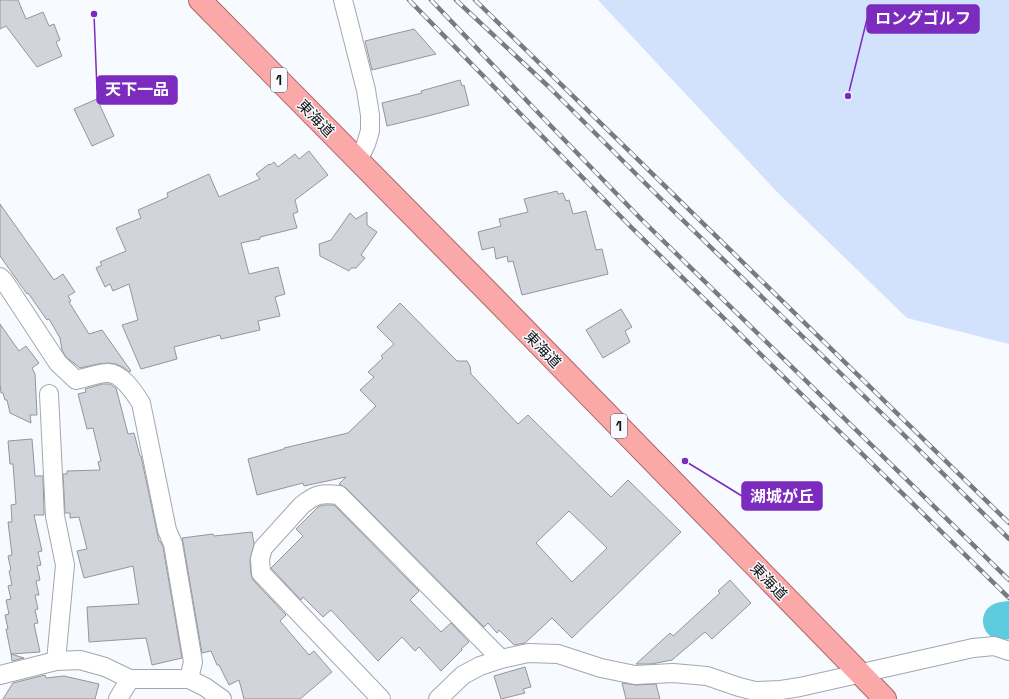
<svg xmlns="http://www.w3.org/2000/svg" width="1009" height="699" font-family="'Space Grotesk','Noto Sans JP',sans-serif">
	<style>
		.green { fill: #d2e2fc }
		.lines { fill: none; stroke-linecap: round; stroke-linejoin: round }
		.river { stroke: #5cccde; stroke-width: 38 }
		.building { fill: #d1d4da; stroke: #93969b; fill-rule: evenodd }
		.minor-casing { stroke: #a4a7ad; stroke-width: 20 }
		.trunk-casing { stroke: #a96768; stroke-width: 24 }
		.minor { stroke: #fff; stroke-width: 18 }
		.trunk { stroke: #faa8a8; stroke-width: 22 }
		.rail-casing { stroke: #797b7e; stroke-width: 4.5 }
		.rail { stroke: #f7fafe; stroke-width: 3; stroke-dasharray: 9; stroke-linecap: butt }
		.labels { text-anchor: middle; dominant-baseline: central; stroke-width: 3; stroke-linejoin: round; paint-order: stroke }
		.shield { fill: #f7fafe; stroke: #585a5c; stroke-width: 1 }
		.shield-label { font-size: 14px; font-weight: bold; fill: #141517 }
		.street-label { font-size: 15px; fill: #141517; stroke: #f7fafe }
		.leader { fill: none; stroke: #7b2cbf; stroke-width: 1.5 }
		.callout-dot { fill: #7b2cbf; stroke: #f7fafe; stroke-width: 1.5 }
		.callout { fill: #7b2cbf; stroke: #7b2cbf; stroke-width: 1.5 }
		.callout-label { font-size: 16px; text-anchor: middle; font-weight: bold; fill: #fff }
	</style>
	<rect width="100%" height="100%" fill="#f7fafe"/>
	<path class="green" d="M598 0H1009V344L907 318 778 193Z"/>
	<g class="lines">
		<path class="river" d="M1002 621 1009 620"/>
	</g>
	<path class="building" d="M0 0H18L26 19 43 12 49 26 54 24 60 40 56 42 62 56 37 67 6 26 0 29Z
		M414 29 436 54 372 70 365 41Z
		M460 80 462 86 464 85 469 105 428 116 387 126 382 103 422 93 421 91Z
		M97 99 114 136 92 146 74 109Z
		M309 151 328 175 295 200 298 212 293 214 297 228 260 237V239L241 243 249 274 278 267 285 294 275 297 280 316 258 321 260 330 221 339 220 335 174 347 177 359 141 369 122 325 138 320 129 284 113 291 110 284 105 287 96 268 102 265 100 262 126 251 116 228 141 218 138 210 168 197 167 193 209 174 219 197 260 179 256 174 269 164 270 165 274 162 278 167 295 154 299 159Z
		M557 191 558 194 563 193 566 201 569 200 573 214 586 211 596 250 602 249 608 274 522 295 513 261 508 262 507 256 496 259 494 247 482 250 478 232 501 226 499 219 528 212 524 199Z
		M0 204 54 280 63 274 75 292 68 296 71 301 69 302 89 334 102 330 131 371 129 372 123 367 116 364 108 363 98 364 80 368 66 357 62 350 60 338 49 319 47 320 28 293 27 294 0 256Z
		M367 212V225L377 232 361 255 365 258 356 268H351L349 271 320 256 319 244 331 240 350 213 356 219Z
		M400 303 457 361H467L470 366 471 374 518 424 528 415 611 497 628 480 681 532 572 638 552 618 525 643 514 645 499 630 497 633 488 623 484 627 346 488 339 484 346 477 304 486 303 483 257 495 248 459 284 449V448L348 433 376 406 360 390 374 377 368 372 383 358 381 356 394 344 377 327ZM569 511 607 548 572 582 536 543Z
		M621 309 632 327 625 331 630 342 603 358 586 330Z
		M0 324 19 351 26 346 39 363 32 368 35 374 37 415H30L31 423 10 413 7 400H5L3 393H1L0 384Z
		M102 384H110L116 388 128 434 134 433 140 456H141L157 532 159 541H160L163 547 182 658 152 665 146 638 89 642 87 607 139 604 133 566 84 578 77 551 87 549 79 517 70 518V513H65L63 474H67V471L100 470 98 462 101 461 93 428 87 429 78 394 86 392 85 389Z
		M32 439 35 476H43L44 515H34L42 551 38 552 41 565 37 566 40 580 36 581 39 595H35L38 609 35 610 38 623 34 624 40 652 11 654 6 629H8L5 615 9 614 6 600 11 599 8 586 12 585 9 571 11 570 8 556 12 555 8 522H12L11 505 16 504 13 464H10L8 441Z
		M324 505H334L419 591 410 600 441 632 451 623 469 642 461 649 462 650 441 671 419 647 415 651 402 637 378 661 331 610 323 617 303 597 301 600 271 568 303 536 296 529 318 507Z
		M252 532 254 544 250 560 251 574 253 580 286 615 280 621 309 655 314 651 332 672 300 699H244L239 680 229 685 219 665H217L211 651 202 653 183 542 182 538 213 534 214 536Z
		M730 580 751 603 712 639 705 632 672 660 651 664H636L670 633 673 636 720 593 718 591Z
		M11 654 24 658 12 661Z
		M525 667 531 687 523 689 525 693 501 699 494 676Z
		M45 675 46 678 64 676 99 684 95 699H3L13 683Z
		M622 683 636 685 656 684 660 699H626Z"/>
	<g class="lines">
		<defs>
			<path id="minor" d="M343 0 366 90 370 115V131L366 144 358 161
				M0 277 4 281 58 363 76 380C85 378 99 373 107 373 121 372 134 392 141 403L167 530 173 544 193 662 189 679
				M49 394 55 516 65 565 56 661
				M0 675 56 661 80 660 105 667 130 679H189L205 687 222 699
				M118 699 130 679
				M381 699 261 573 260 559 263 548 302 505C316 494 321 493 339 495L501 659
				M438 699 463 675 480 666 501 659 528 653 558 654 601 668 635 675 673 673 707 676 739 687 755 691 781 690 800 687 973 648 994 646 1009 651"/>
			<path id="trunk" d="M200 0 493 297 885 699"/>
		</defs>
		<use href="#minor" class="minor-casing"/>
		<use href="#trunk" class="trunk-casing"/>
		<use href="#minor" class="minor"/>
		<use href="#trunk" class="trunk"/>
		<defs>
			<path id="rail" d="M409 0 632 228 1009 598
				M431 0 549 124 641 219 1009 580
				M456 0 549 87 659 197 901 432 1009 539
				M475 0 1009 523"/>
		</defs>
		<use href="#rail" class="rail-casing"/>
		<use href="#rail" class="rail"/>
	</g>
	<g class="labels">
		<g class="shield">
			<rect x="271" y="68" width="16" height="24" rx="3"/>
			<rect x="611" y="414" width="16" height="24" rx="3"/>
		</g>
		<g class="shield-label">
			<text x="279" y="80">1</text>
			<text x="619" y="426">1</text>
		</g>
		<g class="street-label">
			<text transform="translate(316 118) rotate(46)">東海道</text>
			<text transform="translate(543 349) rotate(46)">東海道</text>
			<text transform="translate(769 581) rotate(46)">東海道</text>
		</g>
	</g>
	<path class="leader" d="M848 96L867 19M94 14L97 90M685 461L742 496"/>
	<g class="callout-dot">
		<circle cx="848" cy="96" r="4"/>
		<circle cx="94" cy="14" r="4"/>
		<circle cx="685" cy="461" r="4"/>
	</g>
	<g class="callout">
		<rect x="867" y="5" width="112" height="28" rx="4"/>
		<rect x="97" y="76" width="80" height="28" rx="4"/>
		<rect x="742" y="482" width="80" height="28" rx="4"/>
	</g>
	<g class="callout-label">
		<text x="923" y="24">ロングゴルフ</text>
		<text x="137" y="95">天下一品</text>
		<text x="782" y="502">湖城が丘</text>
	</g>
</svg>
